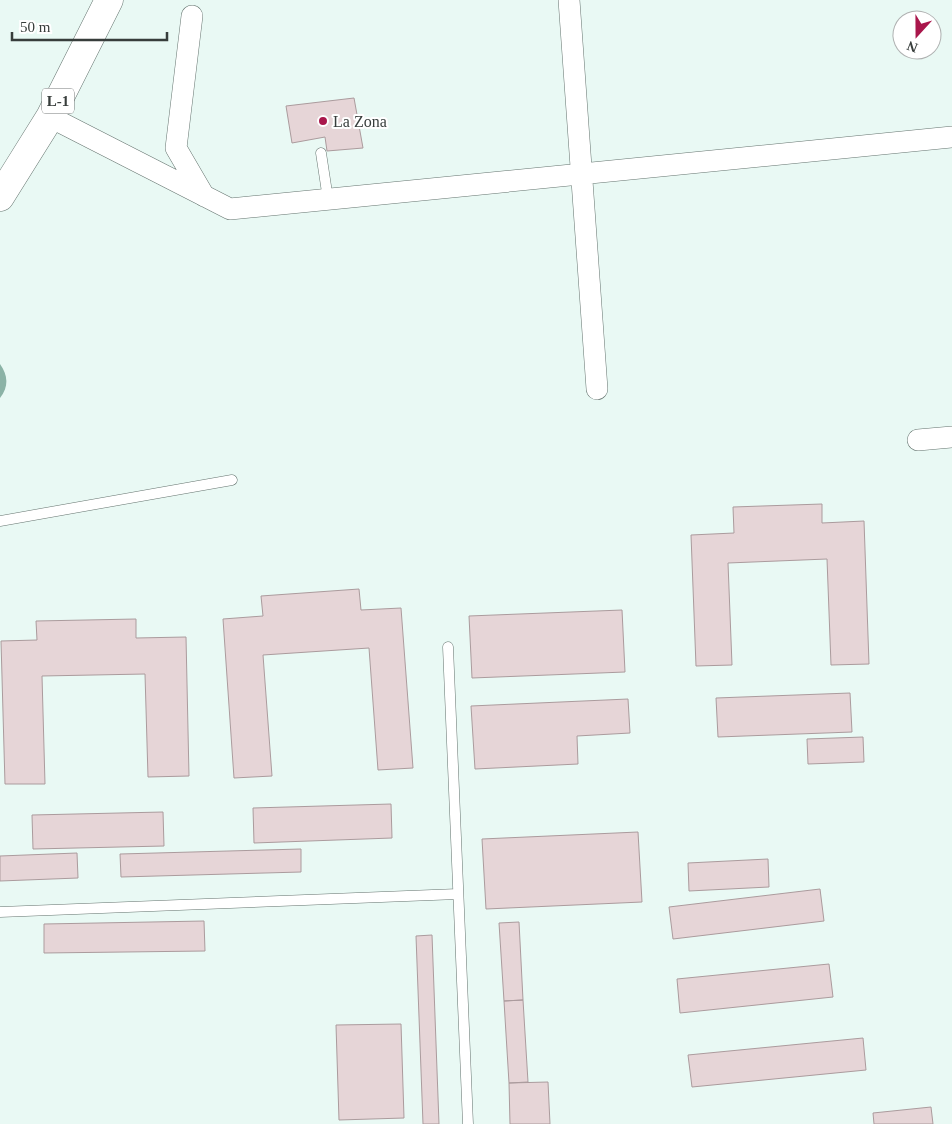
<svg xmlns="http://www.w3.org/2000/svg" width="952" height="1124" font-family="'Times New Roman',serif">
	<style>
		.water { fill: #8bb3a6 }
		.building { fill: #e6d5d7; stroke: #ab9b9d }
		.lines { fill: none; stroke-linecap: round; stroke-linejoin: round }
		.lane-casing { stroke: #65746f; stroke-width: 11 }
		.street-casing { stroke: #65746f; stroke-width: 22 }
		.primary-casing { stroke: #65746f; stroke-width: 29 }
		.lane { stroke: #fff; stroke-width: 10 }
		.street { stroke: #fff; stroke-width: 21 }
		.primary { stroke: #fff; stroke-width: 28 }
		.poi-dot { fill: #a9164b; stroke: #fff; stroke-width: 2 }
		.labels { text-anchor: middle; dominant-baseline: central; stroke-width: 4; stroke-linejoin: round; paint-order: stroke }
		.shield { fill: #fff; stroke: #737776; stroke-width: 1 }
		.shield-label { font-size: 15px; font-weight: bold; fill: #373d3b }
		.poi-label { font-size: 16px; fill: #373d3b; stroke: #fff; text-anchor: start }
	</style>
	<rect width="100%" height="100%" fill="#e9f9f4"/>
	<path class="water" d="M0 364C8 375 9 387 0 398Z"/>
	<path class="building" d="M354 98 363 148 327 151 325 137 292 143 286 106Z
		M822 504V523L864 521 869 664 831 665 827 559 728 563 732 665 696 666 691 535 734 533 733 507Z
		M359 589 361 610 401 608 413 768 378 770 369 648 263 655 272 776 234 778 223 619 263 616 261 596Z
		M622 610 625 672 472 678 469 616Z
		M136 619V638L186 637 189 776 148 777 145 674 42 676 45 784H5L1 641 37 640 36 621Z
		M850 693 852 732 718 737 716 698Z
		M628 699 630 733 577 736 578 764 475 769 471 706Z
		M863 737 864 762 808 764 807 739Z
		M391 804 392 838 254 843 253 808Z
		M163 812 164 846 33 849 32 815Z
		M638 832 642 902 486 909 482 839Z
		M301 849V872L121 877 120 854Z
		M77 853 78 878 0 881V856Z
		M768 859 769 887 689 891 688 863Z
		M820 889 824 921 673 939 669 907Z
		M204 921 205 951 44 953V924Z
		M519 922 523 1000 504 1001 499 923Z
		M432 935 439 1124H423L416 936Z
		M829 964 833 997 680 1013 677 979Z
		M523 1000 528 1082 509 1083 504 1001Z
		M401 1024 404 1118 339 1120 336 1025Z
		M863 1038 866 1070 692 1087 688 1055Z
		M548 1082 550 1124H510L509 1083Z
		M931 1107 933 1124H874L873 1113Z"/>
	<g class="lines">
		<defs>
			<path id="lane" d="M321 153 328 199
				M0 521 232 480
				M448 647 468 1124
				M0 912 458 894"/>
			<path id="street" d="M569 0 597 389
				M192 16 176 148 204 196
				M50 117 230 209 952 137
				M918 440 952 437"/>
			<path id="primary" d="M0 197 50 117 109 0"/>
		</defs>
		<use href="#lane" class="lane-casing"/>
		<use href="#street" class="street-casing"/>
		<use href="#primary" class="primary-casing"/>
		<use href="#lane" class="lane"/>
		<use href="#street" class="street"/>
		<use href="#primary" class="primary"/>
	</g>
	<circle class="poi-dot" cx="323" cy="121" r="5"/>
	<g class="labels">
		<rect class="shield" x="42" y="88.5" width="32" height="25" rx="4"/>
		<g class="shield-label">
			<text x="58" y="101">L-1</text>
		</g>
		<g class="poi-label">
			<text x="333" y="121">La Zona</text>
		</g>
	</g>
	<g transform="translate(917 35) rotate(201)"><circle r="24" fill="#ffffff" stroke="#afb1b1"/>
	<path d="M0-4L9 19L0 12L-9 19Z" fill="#a9164b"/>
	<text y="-8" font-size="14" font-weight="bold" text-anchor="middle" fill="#373d3b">N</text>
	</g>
	<path d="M12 32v8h155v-8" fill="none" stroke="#373d3b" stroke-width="2.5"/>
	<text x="20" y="32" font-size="15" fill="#373d3b" stroke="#ffffff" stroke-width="4" paint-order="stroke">50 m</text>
</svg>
